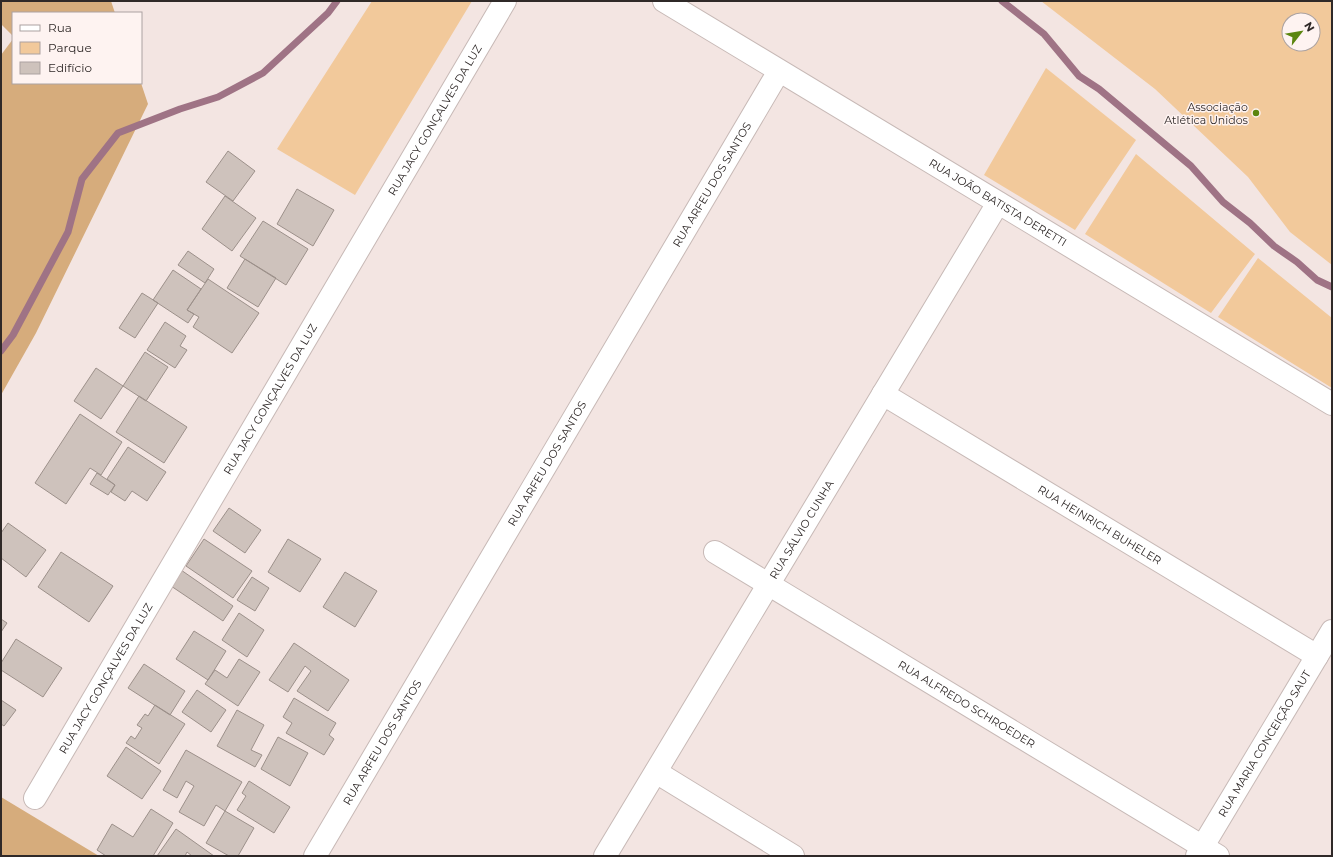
<svg xmlns="http://www.w3.org/2000/svg" width="1333" height="857" font-family="Montserrat,sans-serif">
	<style>
		.green { fill: #f2c99b; fill-rule: evenodd }
		.forest { fill: #d6ac7c }
		.lines { fill: none; stroke-linecap: round; stroke-linejoin: round }
		.stream { stroke: #9f7385; stroke-width: 7 }
		.building { fill: #cec2bc; stroke: #9c908a }
		.minor-casing { stroke: #c7b9b6; stroke-width: 24 }
		.minor { stroke: #fff; stroke-width: 22 }
		.poi-dot { fill: #5b850f; stroke: #fef3f1; stroke-width: 1.5 }
		.labels { text-anchor: middle; dominant-baseline: central; stroke-width: 3; stroke-linejoin: round; paint-order: stroke }
		.poi-label { font-size: 11px; fill: #2f2928; stroke: #fef3f1; text-anchor: end }
		.street-label { font-size: 11px; fill: #2f2928; stroke: #fef3f1 }
	</style>
	<rect width="100%" height="100%" fill="#f3e5e2"/>
	<path class="green" d="M372 1H472L355 195 277 149Z
		M1041 1H1332V265L1290 232 1248 177 1155 89ZM1289 20H1313V44H1289Z
		M1046 68 1136 140 1075 230 984 175Z
		M1136 154 1255 254 1211 313 1085 234Z
		M1258 258 1332 318V388L1218 317Z"/>
	<path class="forest" d="M1 1H111L115 13H13V36L1 24Z
		M13 39V83H141L148 104 36 333 1 395V55Z
		M1 797 99 856H1Z"/>
	<g class="lines">
		<path class="stream" d="M1002 1 1044 34 1079 76 1099 89 1191 166 1223 202 1250 223 1274 246 1297 262 1317 280 1332 287
			M1 351 13 335 68 232 82 179 118 133 180 109 218 97 263 73 328 13 337 1"/>
	</g>
	<path class="building" d="M228 151 255 171 233 201 206 182Z
		M297 189 334 210 313 246 277 224Z
		M225 196 256 218 232 251 202 229Z
		M263 221 308 249 286 285 240 256Z
		M188 251 214 269 205 283 178 265Z
		M245 259 276 278 258 307 227 288Z
		M173 270 201 289 187 310 194 314 188 323 153 300Z
		M208 279 259 313 232 353 193 327 199 317 187 310Z
		M142 293 158 303 135 338 119 328Z
		M165 322 186 336 180 346 187 350 175 368 147 350Z
		M145 352 168 367 146 401 123 386Z
		M96 368 123 386 101 419 74 401Z
		M139 396 187 427 164 463 116 432Z
		M80 414 122 442 101 475 90 468 66 504 35 483Z
		M128 447 166 472 147 501 132 491 125 501 111 492 115 485 107 479Z
		M97 473 115 485 108 495 90 484Z
		M229 508 261 530 245 553 213 531Z
		M8 523 46 550 26 577 1 558V533Z
		M204 539 252 571 233 598 186 566Z
		M288 539 321 559 300 592 268 572Z
		M61 552 113 586 89 622 38 587Z
		M181 570 233 606 223 621 171 586Z
		M345 572 377 591 355 627 323 607Z
		M252 577 269 588 255 611 237 600Z
		M239 613 264 630 247 657 222 640Z
		M1 619 7 623 1 632Z
		M194 631 226 651 208 680 176 659Z
		M16 639 62 668 43 697 1 670V663Z
		M294 643 349 680 328 711 297 691 311 671 305 666 288 692 269 680Z
		M239 659 260 672 238 706 205 684 215 670 227 678Z
		M144 664 185 691 170 715 128 688Z
		M197 690 226 710 211 732 182 712Z
		M294 698 336 723 329 735 334 739 324 755 286 733 292 723 283 717Z
		M1 700 16 710 4 726 1 724Z
		M155 705 185 724 159 764 126 743 131 736 135 739 142 728 137 725 145 714 148 716Z
		M237 710 264 725 251 750 262 755 255 767 217 746Z
		M278 737 308 753 290 786 261 769Z
		M126 747 161 771 142 799 107 776Z
		M186 750 242 782 225 811 216 805 204 826 179 812 194 786 186 781 177 798 163 790Z
		M249 781 290 807 274 833 237 810 246 796 242 793Z
		M151 809 173 823 153 856H106L97 850 112 824 133 837Z
		M225 811 254 828 238 856H229L206 843Z
		M176 829 214 856H192L187 852 185 856H157Z"/>
	<g class="lines">
		<defs>
			<g id="minor">
				<path id="s1" d="M664 1 1332 404"/>
				<path id="s2" d="M883 394 1317 656"/>
				<path id="s3" d="M715 552 1218 856"/>
				<path d="M656 772 793 856"/>
				<path id="s4" d="M35 798 505 1"/>
				<path id="s5" d="M315 856 779 71"/>
				<path id="s6" d="M605 856 998 203"/>
				<path id="s7" d="M1197 856 1332 631"/>
			</g>
		</defs>
		<use href="#minor" class="minor-casing"/>
		<use href="#minor" class="minor"/>
	</g>
	<circle class="poi-dot" cx="1256" cy="113" r="4"/>
	<g class="labels">
		<g class="poi-label">
			<text x="1248" y="107">Associação<tspan x="1248" dy="13">Atlética Unidos</tspan></text>
		</g>
		<g class="street-label">
			<text stroke="none"><textPath href="#s4" startOffset="787">RUA JACY GONÇALVES DA LUZ</textPath></text>
			<text stroke="none"><textPath href="#s5" startOffset="780">RUA ARFEU DOS SANTOS</textPath></text>
			<text stroke="none"><textPath href="#s1" startOffset="390">RUA JOÃO BATISTA DERETTI</textPath></text>
			<text stroke="none"><textPath href="#s4" startOffset="463">RUA JACY GONÇALVES DA LUZ</textPath></text>
			<text stroke="none"><textPath href="#s5" startOffset="456">RUA ARFEU DOS SANTOS</textPath></text>
			<text stroke="none"><textPath href="#s2" startOffset="253">RUA HEINRICH BUHELER</textPath></text>
			<text stroke="none"><textPath href="#s6" startOffset="381">RUA SÁLVIO CUNHA</textPath></text>
			<text stroke="none"><textPath href="#s4" startOffset="139">RUA JACY GONÇALVES DA LUZ</textPath></text>
			<text stroke="none"><textPath href="#s3" startOffset="294">RUA ALFREDO SCHROEDER</textPath></text>
			<text stroke="none"><textPath href="#s5" startOffset="132">RUA ARFEU DOS SANTOS</textPath></text>
			<text stroke="none"><textPath href="#s7" startOffset="131">RUA MARIA CONCEIÇÃO SAUT</textPath></text>
		</g>
	</g>
	<rect width="1333" height="857" fill="none" stroke="#2f2928" stroke-width="4"/>
	<rect x="12" y="12" width="130" height="72" fill="#fef3f1" stroke="#aba2a1"/>
	<rect x="20" y="25" width="20" height="6" fill="#ffffff" stroke="#aba2a1"/>
	<text x="48" y="32" font-size="12" fill="#2f2928">Rua</text>
	<rect x="20" y="42" width="20" height="12" fill="#f2c99b" stroke="#aba2a1"/>
	<text x="48" y="52" font-size="12" fill="#2f2928">Parque</text>
	<rect x="20" y="62" width="20" height="12" fill="#cec2bc" stroke="#aba2a1"/>
	<text x="48" y="72" font-size="12" fill="#2f2928">Edifício</text>
	<g transform="translate(1301 32) rotate(59)"><circle r="19" fill="#fef3f1" stroke="#aba2a1"/>
	<path d="M0-3L7 15L0 10L-7 15Z" fill="#5b850f"/>
	<text y="-6" font-size="11" font-weight="bold" text-anchor="middle" fill="#2f2928">N</text>
	</g>
</svg>
